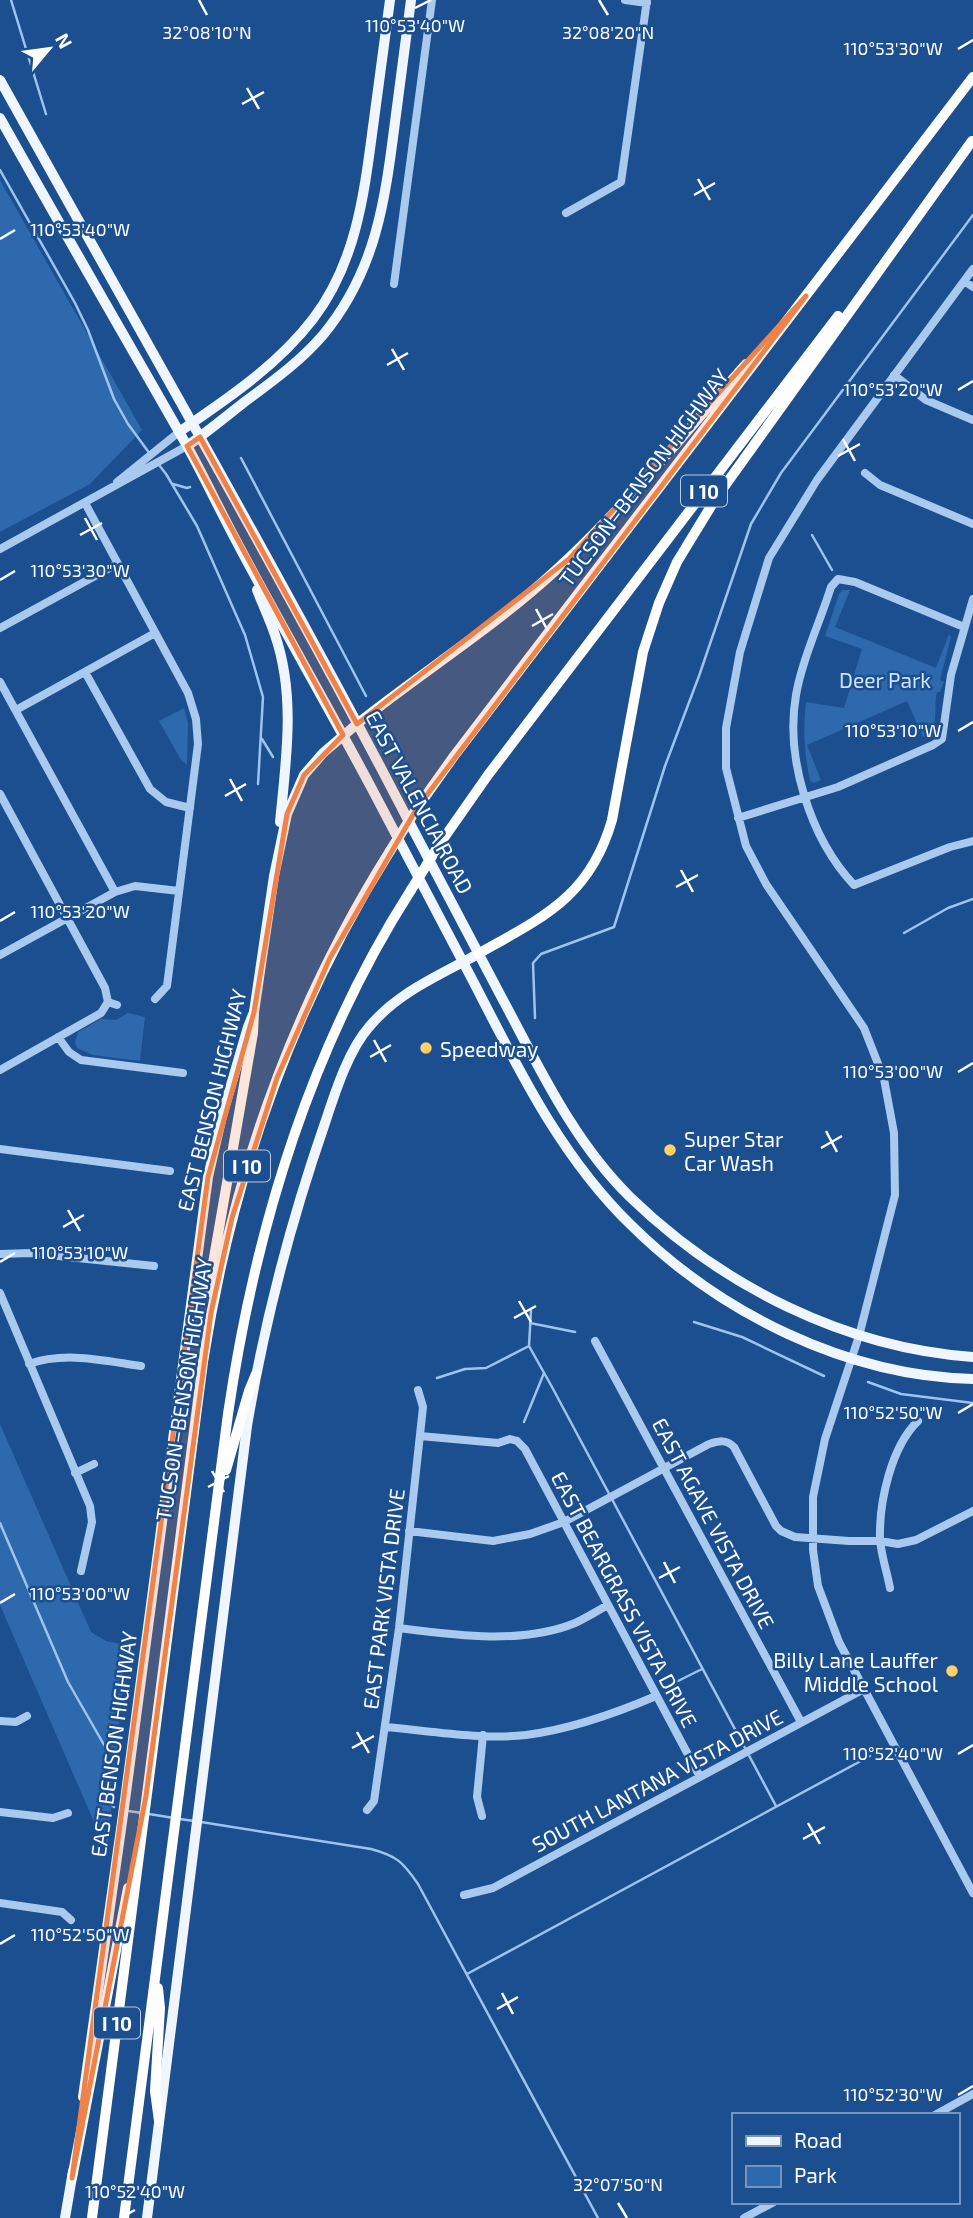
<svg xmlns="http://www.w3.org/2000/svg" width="973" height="2218" font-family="'Exo 2',sans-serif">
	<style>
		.green { fill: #2e69ad }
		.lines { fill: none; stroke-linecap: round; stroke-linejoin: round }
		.stream { stroke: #9cc4f0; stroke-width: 2.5 }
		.minor { stroke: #a9c9ee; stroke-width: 8 }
		.major { stroke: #f0f6ff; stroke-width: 10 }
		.highway { stroke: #fff; stroke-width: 10 }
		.highway-bridge { stroke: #fff; stroke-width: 10 }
		.marked { fill: #ee8249; fill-opacity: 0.2; stroke: #ee8249; stroke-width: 5; stroke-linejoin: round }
		.ticks { fill: none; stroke: #fff; stroke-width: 2.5 }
		.poi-dot { fill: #ffd166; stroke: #1b4f8f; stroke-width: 2.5 }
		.labels { text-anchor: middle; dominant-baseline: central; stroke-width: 5; stroke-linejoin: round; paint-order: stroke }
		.shield { fill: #1b4f8f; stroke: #bbcadd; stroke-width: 2 }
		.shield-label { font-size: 19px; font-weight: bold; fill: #fff }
		.street-label { font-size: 21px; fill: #fff; stroke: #1b4f8f }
		.park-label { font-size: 21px; fill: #cfe3fa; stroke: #1b4f8f }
		.poi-label { font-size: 21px; fill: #fff; stroke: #1b4f8f; text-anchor: start }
		.ticks-label { font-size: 18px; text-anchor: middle; fill: #fff; stroke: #1b4f8f; stroke-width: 5; stroke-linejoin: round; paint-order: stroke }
	</style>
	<rect width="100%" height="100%" fill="#1b4f8f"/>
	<path class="green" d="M0 180 142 430 90 484 0 532Z
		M843 590H850L835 627 936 668 949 634 951 637 940 680 944 682 940 692H937C934 703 937 721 933 730 931 734 927 736 923 737L907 701 807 745 821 780 814 783 810 781C804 753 803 729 806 702L844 708 862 649 825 636 839 594Z
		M184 708 188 723 187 765 181 760 159 721Z
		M128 1013 145 1017 140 1061 93 1055 77 1048 75 1042 78 1032 101 1019 116 1020Z
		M0 1424 91 1632 106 1641 127 1645 107 1852 0 1605Z"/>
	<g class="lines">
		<path class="stream" d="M11 0 46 114
			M0 170 75 303 88 330 114 399 128 424 150 454
			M241 458 366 696
			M159 465 166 474 197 526 245 635 263 697 258 784
			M173 484 187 488 190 487
			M812 535 832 570
			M262 739 273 757
			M904 933 948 908 973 899
			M535 1018 533 963 541 954 614 927 665 766 699 676 751 524 781 473 973 215
			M694 1322 742 1337 824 1376
			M530 1323 575 1332
			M529 1346 552 1387 776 1806
			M437 1378 465 1369 486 1368 529 1346 531 1310
			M868 1382 901 1394 973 1403
			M524 1422 544 1373
			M0 1523 68 1682 107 1750V1801L114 1807
			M664 1688 702 1669
			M128 1811 143 1813
			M149 1814 174 1818
			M180 1819 194 1821
			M201 1822 371 1849C397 1856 403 1862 418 1884L598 2218
			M467 1974 870 1756"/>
		<path class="minor" d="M625 0 647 3
			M566 213 621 182 647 0
			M973 269 817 480 769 558 740 652 726 728V768L746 846 766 884 864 1028 884 1079 894 1133 895 1195 859 1336 825 1439 813 1497V1550L818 1586 839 1642 973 1893
			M964 281 973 287
			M394 284 432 0
			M894 375 926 400 973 420
			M865 473 880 485 973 524
			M117 482 179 432
			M85 503 188 693 196 719 198 744 167 986 155 999
			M0 549 187 446
			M964 627 855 582 838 579 831 587C820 622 802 660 796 695 785 758 810 838 854 885L950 847 973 841
			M0 628 117 564
			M85 672 150 789 166 802 190 808
			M0 682 115 892
			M16 710 155 633
			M0 794 105 988 108 1002
			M738 818 838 787 933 745 942 739 951 675 973 599
			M0 955 115 892 135 886 179 891
			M58 1037 69 1052 81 1060 183 1073
			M0 1070 101 1013 108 1002 117 1005
			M0 1149 170 1171
			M0 1254 30 1253 154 1266
			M0 1293 90 1506 92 1522 81 1571
			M595 1341 801 1722
			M29 1364C65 1351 105 1361 141 1366
			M420 1436 498 1443 510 1439 517 1441
			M517 1441 525 1449 700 1777
			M75 1473 94 1464
			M409 1531 493 1541 530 1534 564 1522 709 1444C719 1441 726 1439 734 1447L776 1526 781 1531 795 1537 849 1541H880L898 1544 916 1540 973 1511
			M890 1588C887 1572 881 1555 880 1539 879 1502 891 1447 918 1421
			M399 1628C453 1635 522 1645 575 1623 586 1618 597 1611 608 1605
			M0 1721 16 1722 27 1716
			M385 1727C430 1731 482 1740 526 1735 572 1729 614 1714 656 1696
			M367 1810 374 1801 399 1628 423 1407 418 1390
			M0 1812 53 1818 68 1813
			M482 1816 477 1797 483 1735
			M464 1895 493 1888 864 1689
			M0 1903 62 1912 71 1920
			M935 2115 973 2094
			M744 2218 774 2202"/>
		<path class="major" d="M0 80C128 310 259 538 382 770 422 847 463 924 503 1000 540 1069 574 1142 630 1197 722 1286 845 1348 973 1357
			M0 118C61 227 124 335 186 444 205 478 221 513 240 548 283 629 329 708 372 789 406 853 440 917 473 981 518 1068 560 1156 631 1225 720 1313 846 1376 973 1379
			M179 432C227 399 277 366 313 319 356 263 364 195 373 127 379 85 384 42 390 0
			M187 446C206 433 224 418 242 404 270 383 300 362 323 335 376 271 385 201 395 122 400 81 406 41 411 0
			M257 590C263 605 270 620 275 635 296 696 286 760 280 822
			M83 2097 123 1815 208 1177 222 1116 248 1027 254 1012 274 876 287 814 304 775 323 753 357 724
			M65 2218 73 2171
			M147 2218 247 1426C264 1324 291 1221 325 1123 335 1093 348 1051 369 1027 398 992 440 975 478 954"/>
		<path class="highway" d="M357 724C422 672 493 628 555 571 624 508 684 434 746 364
			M417 808 454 756 973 77
			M439 845 488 775 838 316
			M478 954C543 917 590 897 612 820L643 652 659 603 677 562 716 498 972 141
			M208 1292 253 1033 254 1012
			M226 1470 249 1391 256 1374
			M158 1988 160 2008 155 2091 159 2121
			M72 2178 128 1888
			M92 2218 203 1362C231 1181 292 1007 390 851
			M124 2218 228 1414C255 1230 310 1048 411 890"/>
		<path class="highway-bridge" d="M390 851 417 808
			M411 890 439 845"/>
	</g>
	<path class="marked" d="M806 296 417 808 330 958 277 1078 232 1218 211 1313 146 1796 72 2178 208 1177 254 1012 287 814 304 775 343 735 187 446 200 437 357 724 569 559Z"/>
	<path class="ticks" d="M199 0 207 15M599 0 608 15M415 8 431 0M958 49 973 40M247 88 259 109M242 104 264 92M698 179 710 200M694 195 715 183M0 239 15 230M392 349 404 370M387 365 408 353M958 390 973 381M843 439 855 461M838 456 860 444M85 518 97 540M80 535 102 523M0 580 15 571M536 609 548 631M532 626 553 614M958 731 973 722M230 779 242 801M225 796 246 784M681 870 693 892M676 887 698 875M0 921 15 912M374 1040 386 1062M370 1057 391 1045M958 1072 973 1063M826 1131 837 1152M821 1148 842 1136M68 1210 80 1231M63 1227 84 1215M0 1262 15 1253M519 1301 531 1322M514 1318 536 1306M958 1413 973 1404M212 1471 224 1492M208 1487 229 1476M664 1562 675 1583M659 1578 680 1567M0 1603 15 1594M357 1732 369 1753M352 1748 374 1736M958 1754 973 1745M808 1823 820 1844M803 1839 825 1827M0 1944 15 1935M502 1993 513 2014M497 2009 518 1997M958 2095 973 2086M618 2203 627 2218M120 2218 135 2210"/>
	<g class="poi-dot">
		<circle cx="426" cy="1048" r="7"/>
		<circle cx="670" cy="1150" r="7"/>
		<circle cx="952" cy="1671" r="7"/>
	</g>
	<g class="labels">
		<g class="shield">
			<rect x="681" y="475.5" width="46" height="31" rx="5"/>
			<rect x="224" y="1150.5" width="46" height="31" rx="5"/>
			<rect x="94" y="2007.5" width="46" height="31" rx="5"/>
		</g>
		<g class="shield-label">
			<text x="704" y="491">I 10</text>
			<text x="247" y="1166">I 10</text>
			<text x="117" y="2023">I 10</text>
		</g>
		<g class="street-label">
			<text transform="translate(643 477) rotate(-53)">TUCSON–BENSON HIGHWAY</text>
			<text transform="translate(420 802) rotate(62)">EAST VALENCIA ROAD</text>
			<text transform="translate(211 1100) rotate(-76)">EAST BENSON HIGHWAY</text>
			<text transform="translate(183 1389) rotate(-81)">TUCSON–BENSON HIGHWAY</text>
			<text transform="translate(714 1523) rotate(62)">EAST AGAVE VISTA DRIVE</text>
			<text transform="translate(383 1599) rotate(-83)">EAST PARK VISTA DRIVE</text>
			<text transform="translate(625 1599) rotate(62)">EAST BEARGRASS VISTA DRIVE</text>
			<text transform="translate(113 1744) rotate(-82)">EAST BENSON HIGHWAY</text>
			<text transform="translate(657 1780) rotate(-28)">SOUTH LANTANA VISTA DRIVE</text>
		</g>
		<g class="park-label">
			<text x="885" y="679">Deer Park</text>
		</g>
		<g class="poi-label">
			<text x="440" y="1048">Speedway</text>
			<text x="684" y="1138">Super Star<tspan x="684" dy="24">Car Wash</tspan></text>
			<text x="938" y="1659" text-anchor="end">Billy Lane Lauffer<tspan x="938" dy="24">Middle School</tspan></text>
		</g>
	</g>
	<g class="ticks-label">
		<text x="415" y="32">110°53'40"W</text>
		<text x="207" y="39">32°08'10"N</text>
		<text x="608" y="39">32°08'20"N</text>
		<text x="893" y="55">110°53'30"W</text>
		<text x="80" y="236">110°53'40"W</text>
		<text x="893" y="396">110°53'20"W</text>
		<text x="80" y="577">110°53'30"W</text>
		<text x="893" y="737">110°53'10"W</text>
		<text x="80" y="918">110°53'20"W</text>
		<text x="893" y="1078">110°53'00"W</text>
		<text x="80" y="1259">110°53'10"W</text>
		<text x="893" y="1419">110°52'50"W</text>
		<text x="80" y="1600">110°53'00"W</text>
		<text x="893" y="1760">110°52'40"W</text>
		<text x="80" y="1941">110°52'50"W</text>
		<text x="893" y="2101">110°52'30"W</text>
		<text x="618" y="2191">32°07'50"N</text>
		<text x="135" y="2198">110°52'40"W</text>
	</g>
	<rect x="732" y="2113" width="228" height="91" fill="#1b4f8f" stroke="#7695bc" stroke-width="2"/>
	<rect x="746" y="2136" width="35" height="10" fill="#f0f6ff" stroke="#7695bc" stroke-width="2"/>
	<text x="794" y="2148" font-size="21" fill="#ffffff">Road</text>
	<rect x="746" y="2166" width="35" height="21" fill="#2e69ad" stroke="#7695bc" stroke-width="2"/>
	<text x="794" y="2183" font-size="21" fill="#ffffff">Park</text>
	<g transform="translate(49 49) rotate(61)" stroke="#1b4f8f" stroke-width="5" paint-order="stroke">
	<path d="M0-5L12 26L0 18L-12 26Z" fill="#ffffff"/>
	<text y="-10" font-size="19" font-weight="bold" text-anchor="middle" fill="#ffffff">N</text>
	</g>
</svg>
